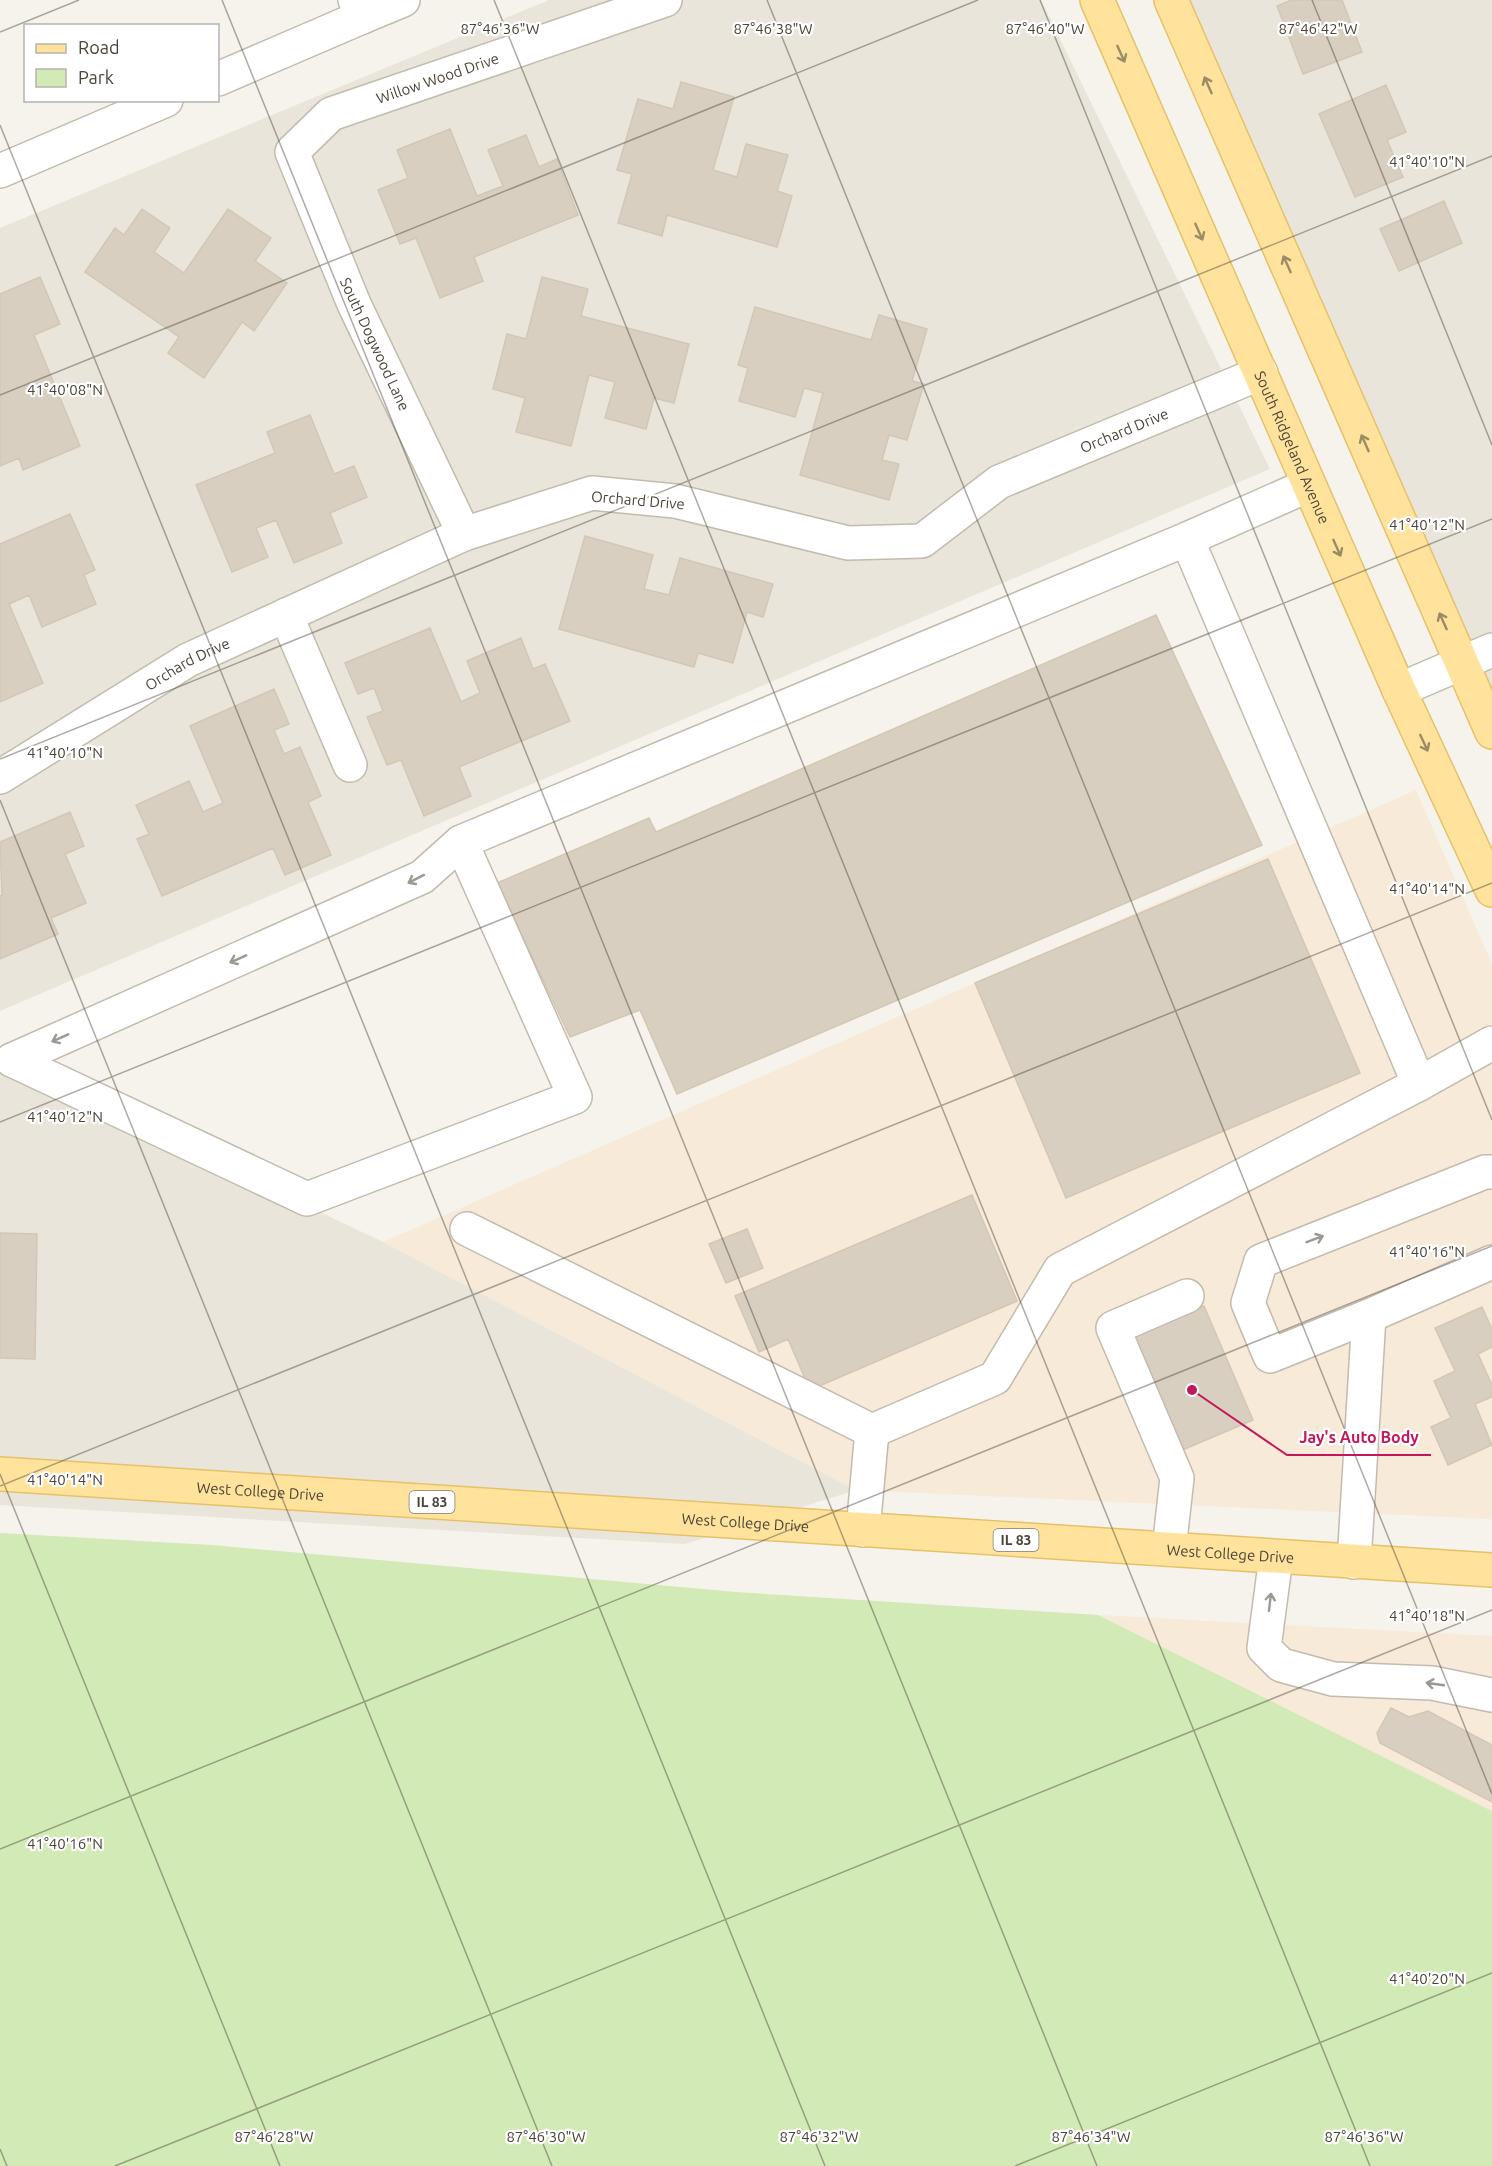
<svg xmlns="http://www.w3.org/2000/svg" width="1492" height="2166" font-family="Ubuntu,sans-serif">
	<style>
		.residential { fill: #eae5da }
		.commercial { fill: #f7ead8 }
		.green { fill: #d2eab5 }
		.building { fill: #d8cfc1; stroke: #d3c7b4; stroke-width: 1.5 }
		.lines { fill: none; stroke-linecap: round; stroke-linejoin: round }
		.minor-casing { stroke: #c2bbae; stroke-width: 36 }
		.major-casing { stroke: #e6c16a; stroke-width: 36 }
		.minor { stroke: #fff; stroke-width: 33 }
		.major { stroke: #ffe39c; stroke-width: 33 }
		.oneway { stroke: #9c8c66 }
		.oneway2 { stroke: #9c9892 }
		.ticks { fill: none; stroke: #4b4439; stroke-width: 1.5; stroke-opacity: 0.45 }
		.labels { text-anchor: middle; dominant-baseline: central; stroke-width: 4.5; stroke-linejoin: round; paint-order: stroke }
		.shield { fill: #fff; stroke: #817c74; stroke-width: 1.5 }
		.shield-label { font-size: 14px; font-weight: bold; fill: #4b4439 }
		.street-label { font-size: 15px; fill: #4b4439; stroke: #fff }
		.ticks-label { font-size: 15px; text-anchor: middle; fill: #4b4439; stroke: #fff; stroke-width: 4.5; stroke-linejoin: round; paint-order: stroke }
		.leader { fill: none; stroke: #c2185b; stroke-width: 2 }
		.callout-dot { fill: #c2185b; stroke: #fff; stroke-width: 2 }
		.callout-label { font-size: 16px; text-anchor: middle; font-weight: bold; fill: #c2185b; stroke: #fff; stroke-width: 4.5; stroke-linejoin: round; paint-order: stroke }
	</style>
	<rect width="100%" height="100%" fill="#f6f3ec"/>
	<path class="residential" d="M549 0H1041L1270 469 0 1011V228Z
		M1190 0H1492V692Z
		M0 1060 383 1242 856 1490 685 1544 0 1505Z"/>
	<path class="commercial" d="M1416 790 1492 964V1519L856 1490 383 1242Z
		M1098 1615 1492 1636V1811Z"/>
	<path class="green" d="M0 1533 212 1545 736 1592 1098 1615 1492 1811V2166H0Z"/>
	<path class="building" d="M1292 0H1342L1362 52 1303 74 1277 6Z
		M681 82 734 97 713 170 737 177 746 144 788 155 777 191 792 196 777 247 667 215 662 236 618 223 632 174 617 170 638 99 673 109Z
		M1386 85 1406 132 1387 140 1403 177 1355 197 1319 114Z
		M450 129 477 196 503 186 488 150 526 135 539 167 557 159 578 215 474 257 483 281 440 298 416 238 400 244 378 190 408 178 397 150Z
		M1444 201 1462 243 1399 271 1380 229Z
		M142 209 170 228 154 252 184 273 228 209 271 238 255 261 287 283 254 331 242 322 204 378 168 353 179 337 85 272 115 228 124 235Z
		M40 277 60 324 34 335 80 446 23 470 19 458 0 466V294Z
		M542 277 588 289 581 316 689 344 674 403 654 398 646 429 605 418 615 382 589 375 571 446 516 432 525 398 493 389 507 334 526 339Z
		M755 307 871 340 879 315 927 329 912 381 924 384 907 440 889 435 882 460 899 464 889 500 800 475 823 393 804 388 795 417 739 401 748 368 738 365Z
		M310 415 334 474 354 466 367 497 330 513 342 543 294 563 276 520 256 528 268 557 232 572 196 485 275 453 267 432Z
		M70 514 95 570 84 575 96 604 42 627 29 595 9 604 43 683 0 702V544Z
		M585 536 653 555 644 589 669 595 680 558 773 584 763 617 747 612 733 663 698 653 694 667 559 629Z
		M1156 615 1262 845 677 1094 640 1010 570 1037 497 883 649 818 656 832Z
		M430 628 461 702 480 693 467 661 521 638 533 669 545 664 570 721 459 767 471 796 424 816 401 760 387 765 367 717 383 711 374 688 358 694 345 663Z
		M274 689 289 724 274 730 284 754 300 747 321 796 308 802 331 855 285 875 273 848 162 896 137 839 149 834 136 805 189 781 203 812 223 803 190 726Z
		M70 812 84 846 65 854 86 903 51 918 58 934 0 959V896L2 895 0 842Z
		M1268 859 1360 1073 1066 1198 975 983Z
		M972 1195 1017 1301 810 1390 788 1339 759 1352 735 1296Z
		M747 1229 763 1268 726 1283 709 1244Z
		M0 1233 37 1234 35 1359 0 1358Z
		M1204 1306 1253 1420 1173 1454 1124 1341Z
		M1482 1307 1492 1329V1347L1478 1354 1492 1385V1397L1475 1404 1492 1445 1448 1465 1431 1427 1451 1418 1434 1381 1455 1371 1435 1328Z
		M1391 1708 1409 1717 1428 1711 1492 1745V1802L1380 1743 1377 1733Z"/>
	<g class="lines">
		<defs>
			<g id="minor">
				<path d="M355 0 362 17 403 0"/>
				<path d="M218 79 362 17"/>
				<path d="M0 171 166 100"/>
				<path d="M1309 485 1187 539 1419 1084 1492 1043"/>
				<path id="s1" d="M464 534 354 304 292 152 331 114 665 0"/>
				<path d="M286 615 350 765"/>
				<path d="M1399 690 1492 650"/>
				<path id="s2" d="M0 777 188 660 464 534 592 493 675 501 848 543 922 541 999 482 1261 373"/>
				<path d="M12 1060 307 1199 575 1097 461 842 1187 539"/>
				<path d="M12 1060 422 877 461 842"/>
				<path d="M467 1229 872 1431 995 1378 1060 1270 1419 1084"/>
				<path d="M1369 1316 1270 1356 1248 1303 1261 1261 1485 1172H1492"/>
				<path d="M863 1530 872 1431"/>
				<path d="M1169 1549 1177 1478 1113 1328 1187 1296"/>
				<path d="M1276 1557 1264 1648 1281 1665 1333 1679 1432 1683 1492 1695"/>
				<path d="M1354 1562 1369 1316 1492 1262"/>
			</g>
			<g id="major">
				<path id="s3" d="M1097 0 1399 690 1492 890"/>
				<path d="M1171 0 1492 732"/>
				<path id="s4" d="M0 1474 1492 1570"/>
			</g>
		</defs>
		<use href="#minor" class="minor-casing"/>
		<use href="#major" class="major-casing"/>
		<use href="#minor" class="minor"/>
		<use href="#major" class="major"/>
	</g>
	<defs><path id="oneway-shaft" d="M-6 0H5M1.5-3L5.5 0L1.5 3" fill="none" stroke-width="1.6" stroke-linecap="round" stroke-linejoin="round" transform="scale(1.5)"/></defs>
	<g class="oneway">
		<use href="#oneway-shaft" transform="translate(1121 54) rotate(66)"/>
		<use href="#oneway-shaft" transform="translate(1208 85) rotate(-114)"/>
		<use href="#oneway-shaft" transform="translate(1199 232) rotate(66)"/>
		<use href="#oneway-shaft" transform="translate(1287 264) rotate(-114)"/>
		<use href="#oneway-shaft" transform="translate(1365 443) rotate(-114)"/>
		<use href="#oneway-shaft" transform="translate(1337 548) rotate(66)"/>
		<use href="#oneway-shaft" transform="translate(1443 621) rotate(-114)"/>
		<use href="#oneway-shaft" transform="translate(1424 743) rotate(65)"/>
	</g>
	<g class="oneway2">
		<use href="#oneway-shaft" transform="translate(416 879) rotate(153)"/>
		<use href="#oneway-shaft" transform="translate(238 959) rotate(156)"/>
		<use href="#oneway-shaft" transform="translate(60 1038) rotate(156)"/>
		<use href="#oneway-shaft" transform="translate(1315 1239) rotate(-21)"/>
		<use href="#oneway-shaft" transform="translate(1270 1602) rotate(-83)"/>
		<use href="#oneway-shaft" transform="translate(1435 1684) rotate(-172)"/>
	</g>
	<path class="ticks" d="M222 0 1097 2166M494 0 1370 2166M767 0 1492 1794M1040 0 1492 1120M1312 0 1492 445M0 32 79 0M0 125 825 2166M0 395 978 0M0 759 1492 156M0 800 552 2166M0 1122 1492 519M0 1474 280 2166M0 1486 1492 883M0 1849 1492 1246M0 2149 7 2166M115 2166 1492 1610M1015 2166 1492 1973"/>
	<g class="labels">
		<g class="shield">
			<rect x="409.5" y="1491" width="45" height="22" rx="4.5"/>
			<rect x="993.5" y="1529" width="45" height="22" rx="4.5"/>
		</g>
		<g class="shield-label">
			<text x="432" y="1502">IL 83</text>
			<text x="1016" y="1540">IL 83</text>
		</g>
		<g class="street-label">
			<text stroke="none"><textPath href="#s1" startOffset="586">Willow Wood Drive</textPath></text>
			<text transform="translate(375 344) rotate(65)">South Dogwood Lane</text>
			<text stroke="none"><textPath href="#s2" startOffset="1227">Orchard Drive</textPath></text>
			<text stroke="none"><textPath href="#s3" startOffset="488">South Ridgeland Avenue</textPath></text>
			<text transform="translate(638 500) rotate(5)">Orchard Drive</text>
			<text stroke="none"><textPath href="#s2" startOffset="219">Orchard Drive</textPath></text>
			<text stroke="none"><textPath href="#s4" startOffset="261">West College Drive</textPath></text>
			<text stroke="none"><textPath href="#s4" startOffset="747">West College Drive</textPath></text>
			<text stroke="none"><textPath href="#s4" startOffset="1233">West College Drive</textPath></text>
		</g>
	</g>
	<g class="ticks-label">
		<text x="500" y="34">87°46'36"W</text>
		<text x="773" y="34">87°46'38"W</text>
		<text x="1045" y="34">87°46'40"W</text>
		<text x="1318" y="34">87°46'42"W</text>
		<text x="1427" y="167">41°40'10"N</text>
		<text x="65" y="395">41°40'08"N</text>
		<text x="1427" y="530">41°40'12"N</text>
		<text x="65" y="758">41°40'10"N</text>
		<text x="1427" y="894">41°40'14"N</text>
		<text x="65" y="1122">41°40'12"N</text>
		<text x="1427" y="1257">41°40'16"N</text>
		<text x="65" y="1485">41°40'14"N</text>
		<text x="1427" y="1621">41°40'18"N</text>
		<text x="65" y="1849">41°40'16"N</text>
		<text x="1427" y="1984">41°40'20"N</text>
		<text x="274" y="2142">87°46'28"W</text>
		<text x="546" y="2142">87°46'30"W</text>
		<text x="819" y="2142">87°46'32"W</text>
		<text x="1091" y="2142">87°46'34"W</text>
		<text x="1364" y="2142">87°46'36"W</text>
	</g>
	<path class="leader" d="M1192 1390L1287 1455H1431"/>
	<circle class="callout-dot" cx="1192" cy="1390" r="6"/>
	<g class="callout-label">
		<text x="1359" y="1443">Jay's Auto Body</text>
	</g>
	<rect x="24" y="24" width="195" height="78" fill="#ffffff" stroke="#b7b4b0" stroke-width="1.5"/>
	<rect x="36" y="44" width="30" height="9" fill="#ffe39c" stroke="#b7b4b0" stroke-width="1.5"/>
	<text x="78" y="54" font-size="18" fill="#4b4439">Road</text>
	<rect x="36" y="69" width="30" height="18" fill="#d2eab5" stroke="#b7b4b0" stroke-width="1.5"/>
	<text x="78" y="84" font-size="18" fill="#4b4439">Park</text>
</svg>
